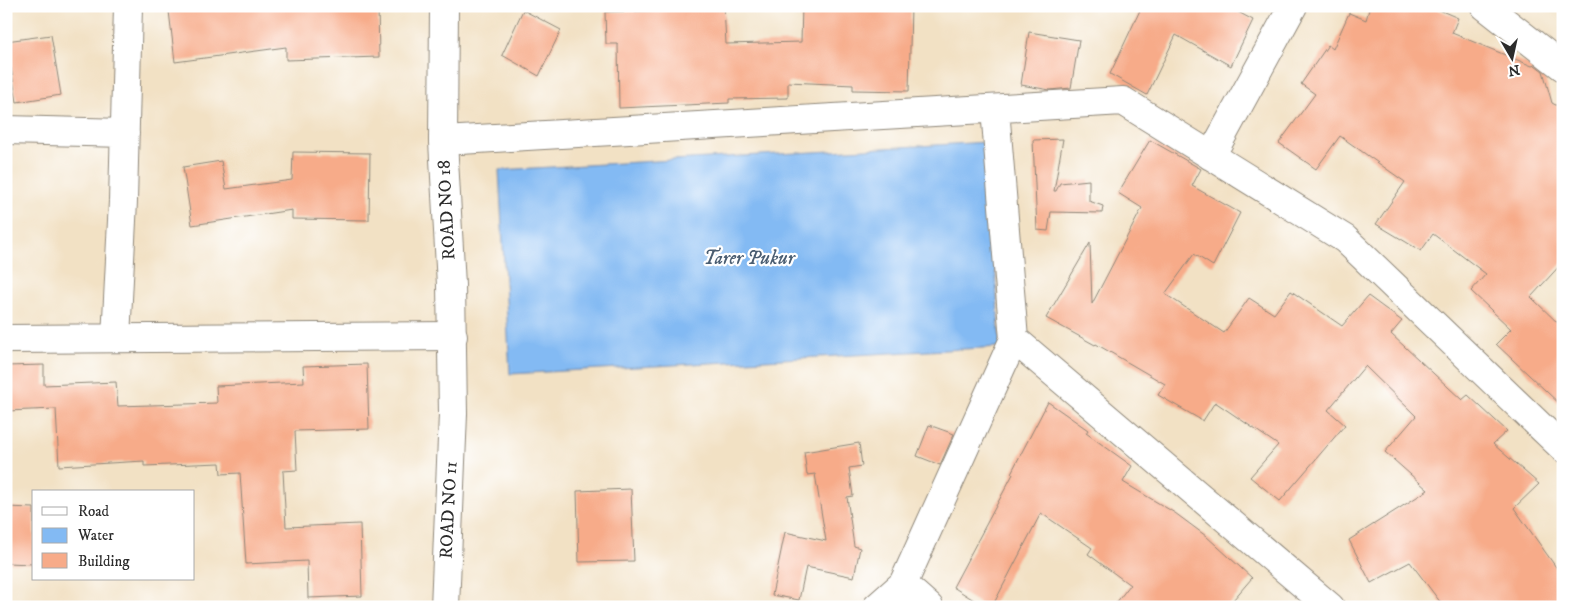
<svg xmlns="http://www.w3.org/2000/svg" width="1569" height="613" font-family="'IM FELL DW Pica',serif">
	<style>
		.water { fill: #83baf3; stroke: #57728f }
		.building { fill: #f7ab89 }
		.lines { fill: none; stroke-linecap: round; stroke-linejoin: round }
		.minor-casing { stroke: #8e8678; stroke-width: 30 }
		.tertiary-casing { stroke: #8e8678; stroke-width: 30 }
		.minor { stroke: #fff; stroke-width: 28 }
		.tertiary { stroke: #fff; stroke-width: 28 }
		.labels { text-anchor: middle; dominant-baseline: central; stroke-width: 4.5; stroke-linejoin: round; paint-order: stroke }
		.street-label { font-size: 18px; fill: #2b2b2b; stroke: #fff }
		.water-label { font-size: 19px; font-style: italic; fill: #4a5d71; stroke: #fff }
	</style>
	<rect width="100%" height="100%" fill="#fff"/>
	<filter id="ink" filterUnits="userSpaceOnUse"><feTurbulence type="fractalNoise" baseFrequency=".02" numOctaves="2"/><feDisplacementMap in="SourceGraphic" scale="10" xChannelSelector="R" yChannelSelector="G"/><feConvolveMatrix kernelMatrix="1 2 1 2 8 2 1 2 1" color-interpolation-filters="sRGB"/></filter>
	<filter id="wash" filterUnits="userSpaceOnUse"><feTurbulence type="fractalNoise" baseFrequency=".0096" numOctaves="4" result="noise"/><feDisplacementMap in="SourceGraphic" scale="20" xChannelSelector="R" yChannelSelector="G"/><feGaussianBlur stdDeviation="1.12" result="paint"/><feColorMatrix in="noise" values="0 0 0 0 0 0 0 0 0 0 0 0 0 0 0 0 0 1.4 0 .05"/><feComposite in="paint" operator="in"/></filter>
	<g filter="url(#wash)">
		<rect width="100%" height="100%" fill="#f2e1c4"/>
		<path class="water" d="M988 142 1000 347 510 374 499 170Z"/>
		<g id="blocks">
			<path class="building" d="M201 6H378L379 57 286 60V47L175 62 169 11Z
				M673 6H724L726 44 801 42 802 6H911L909 91 853 90V85L788 82V98L729 99V103L619 108 618 44H606L605 12 673 10Z
				M1142 6H1227L1253 20 1231 66 1176 35 1147 95 1110 74Z
				M1370 6H1430L1458 18 1452 33 1532 66 1535 65 1543 71 1552 103 1563 109V262L1531 297 1563 328V407L1496 344 1511 329 1471 291 1486 274 1433 234 1421 251 1376 224 1405 182 1340 136 1316 169 1279 143 1315 94 1301 84 1328 45 1333 49 1349 13 1366 20Z
				M523 10 561 30 539 76 502 55Z
				M1029 32 1079 40 1071 88 1050 90 1021 85Z
				M51 35 61 95 17 102 11 68H8L6 41Z
				M1063 139 1054 191H1056L1060 183 1089 180V201L1103 206 1102 213 1051 212 1048 231 1037 230 1033 140Z
				M1150 140 1201 169 1192 186 1240 213 1213 266 1194 254 1165 294 1224 333 1249 298 1274 314 1291 291 1342 326 1368 296 1402 321 1391 334 1462 400 1468 395 1507 431 1493 444 1539 484 1514 508 1563 577V607H1444L1410 562 1371 583 1349 540 1428 490 1385 452 1416 416 1365 366 1328 410 1345 425 1280 501 1250 477 1278 445 1215 402 1203 421 1158 395 1165 384 1096 344 1095 345 1046 318 1090 243 1092 304 1142 208 1118 193Z
				M293 152 370 153 369 220 292 219V210L192 225 183 167 221 161 226 189 292 180Z
				M367 364 369 429 295 431 297 470 283 471 286 527 360 524 362 596 308 598 307 561 246 564 240 473 221 474 220 463 144 466V461L59 466 56 409 6 411V366L44 365V385L116 382 118 406 217 403 216 386 304 382 303 366Z
				M1048 402 1088 430 1086 433 1132 466 1123 482 1175 513 1206 536 1252 578 1227 607H1113L1130 585 1088 554 1092 548 1041 513 992 607H985L953 587 1013 474 1011 473Z
				M929 425 954 434 940 465 917 456Z
				M859 443 862 466 849 468 853 496 847 497 854 546 860 548 854 577 806 567 799 600 772 595 785 532 826 541 815 474 807 475 804 452Z
				M631 489 634 561 579 562 577 491Z
				M6 507 34 508V564L6 563Z"/>
		</g>
	</g>
	<g filter="url(#ink)">
		<use href="#blocks" fill-opacity="0" stroke="#8e8678" stroke-width="1"/>
		<g class="lines">
			<defs>
				<path id="minor" d="M1485 6 1563 67
					M6 130 125 133
					M443 141 1123 101 1345 239 1563 448
					M1211 156 1293 6
					M116 338 123 201 128 6
					M6 339 453 336
					M1014 339 1330 607
					M903 584 929 607
					M877 607 903 584 1014 339 995 109"/>
				<path id="tertiary" d="M444 6 443 141 451 285 453 414 445 607"/>
			</defs>
			<use href="#minor" class="minor-casing"/>
			<use href="#tertiary" class="tertiary-casing"/>
			<use href="#minor" class="minor"/>
			<use href="#tertiary" class="tertiary"/>
		</g>
	</g>
	<g class="labels">
		<g class="street-label">
			<text transform="translate(447 210) rotate(-93)">ROAD NO 18</text>
			<text transform="translate(449 510) rotate(-87)">ROAD NO 11</text>
		</g>
		<g class="water-label">
			<text x="749" y="258">Tarer Pukur</text>
		</g>
	</g>
	<rect width="1569" height="613" fill="none" stroke="#fff" stroke-width="25"/>
	<rect x="32" y="490" width="162" height="90" fill="#ffffff" stroke="#aaaaaa"/>
	<rect x="42" y="507" width="25" height="8" fill="#ffffff" stroke="#aaaaaa"/>
	<text x="78" y="516" font-size="15" fill="#2b2b2b">Road</text>
	<rect x="42" y="528" width="25" height="15" fill="#83baf3" stroke="#aaaaaa"/>
	<text x="78" y="540" font-size="15" fill="#2b2b2b">Water</text>
	<rect x="42" y="553" width="25" height="15" fill="#f7ab89" stroke="#aaaaaa"/>
	<text x="78" y="566" font-size="15" fill="#2b2b2b">Building</text>
	<g transform="translate(1512 58) rotate(171)" stroke="#ffffff" stroke-width="4" paint-order="stroke">
	<path d="M0-4L9 19L0 12L-9 19Z" fill="#2b2b2b"/>
	<text y="-8" font-size="14" font-weight="bold" text-anchor="middle" fill="#2b2b2b">N</text>
	</g>
</svg>
